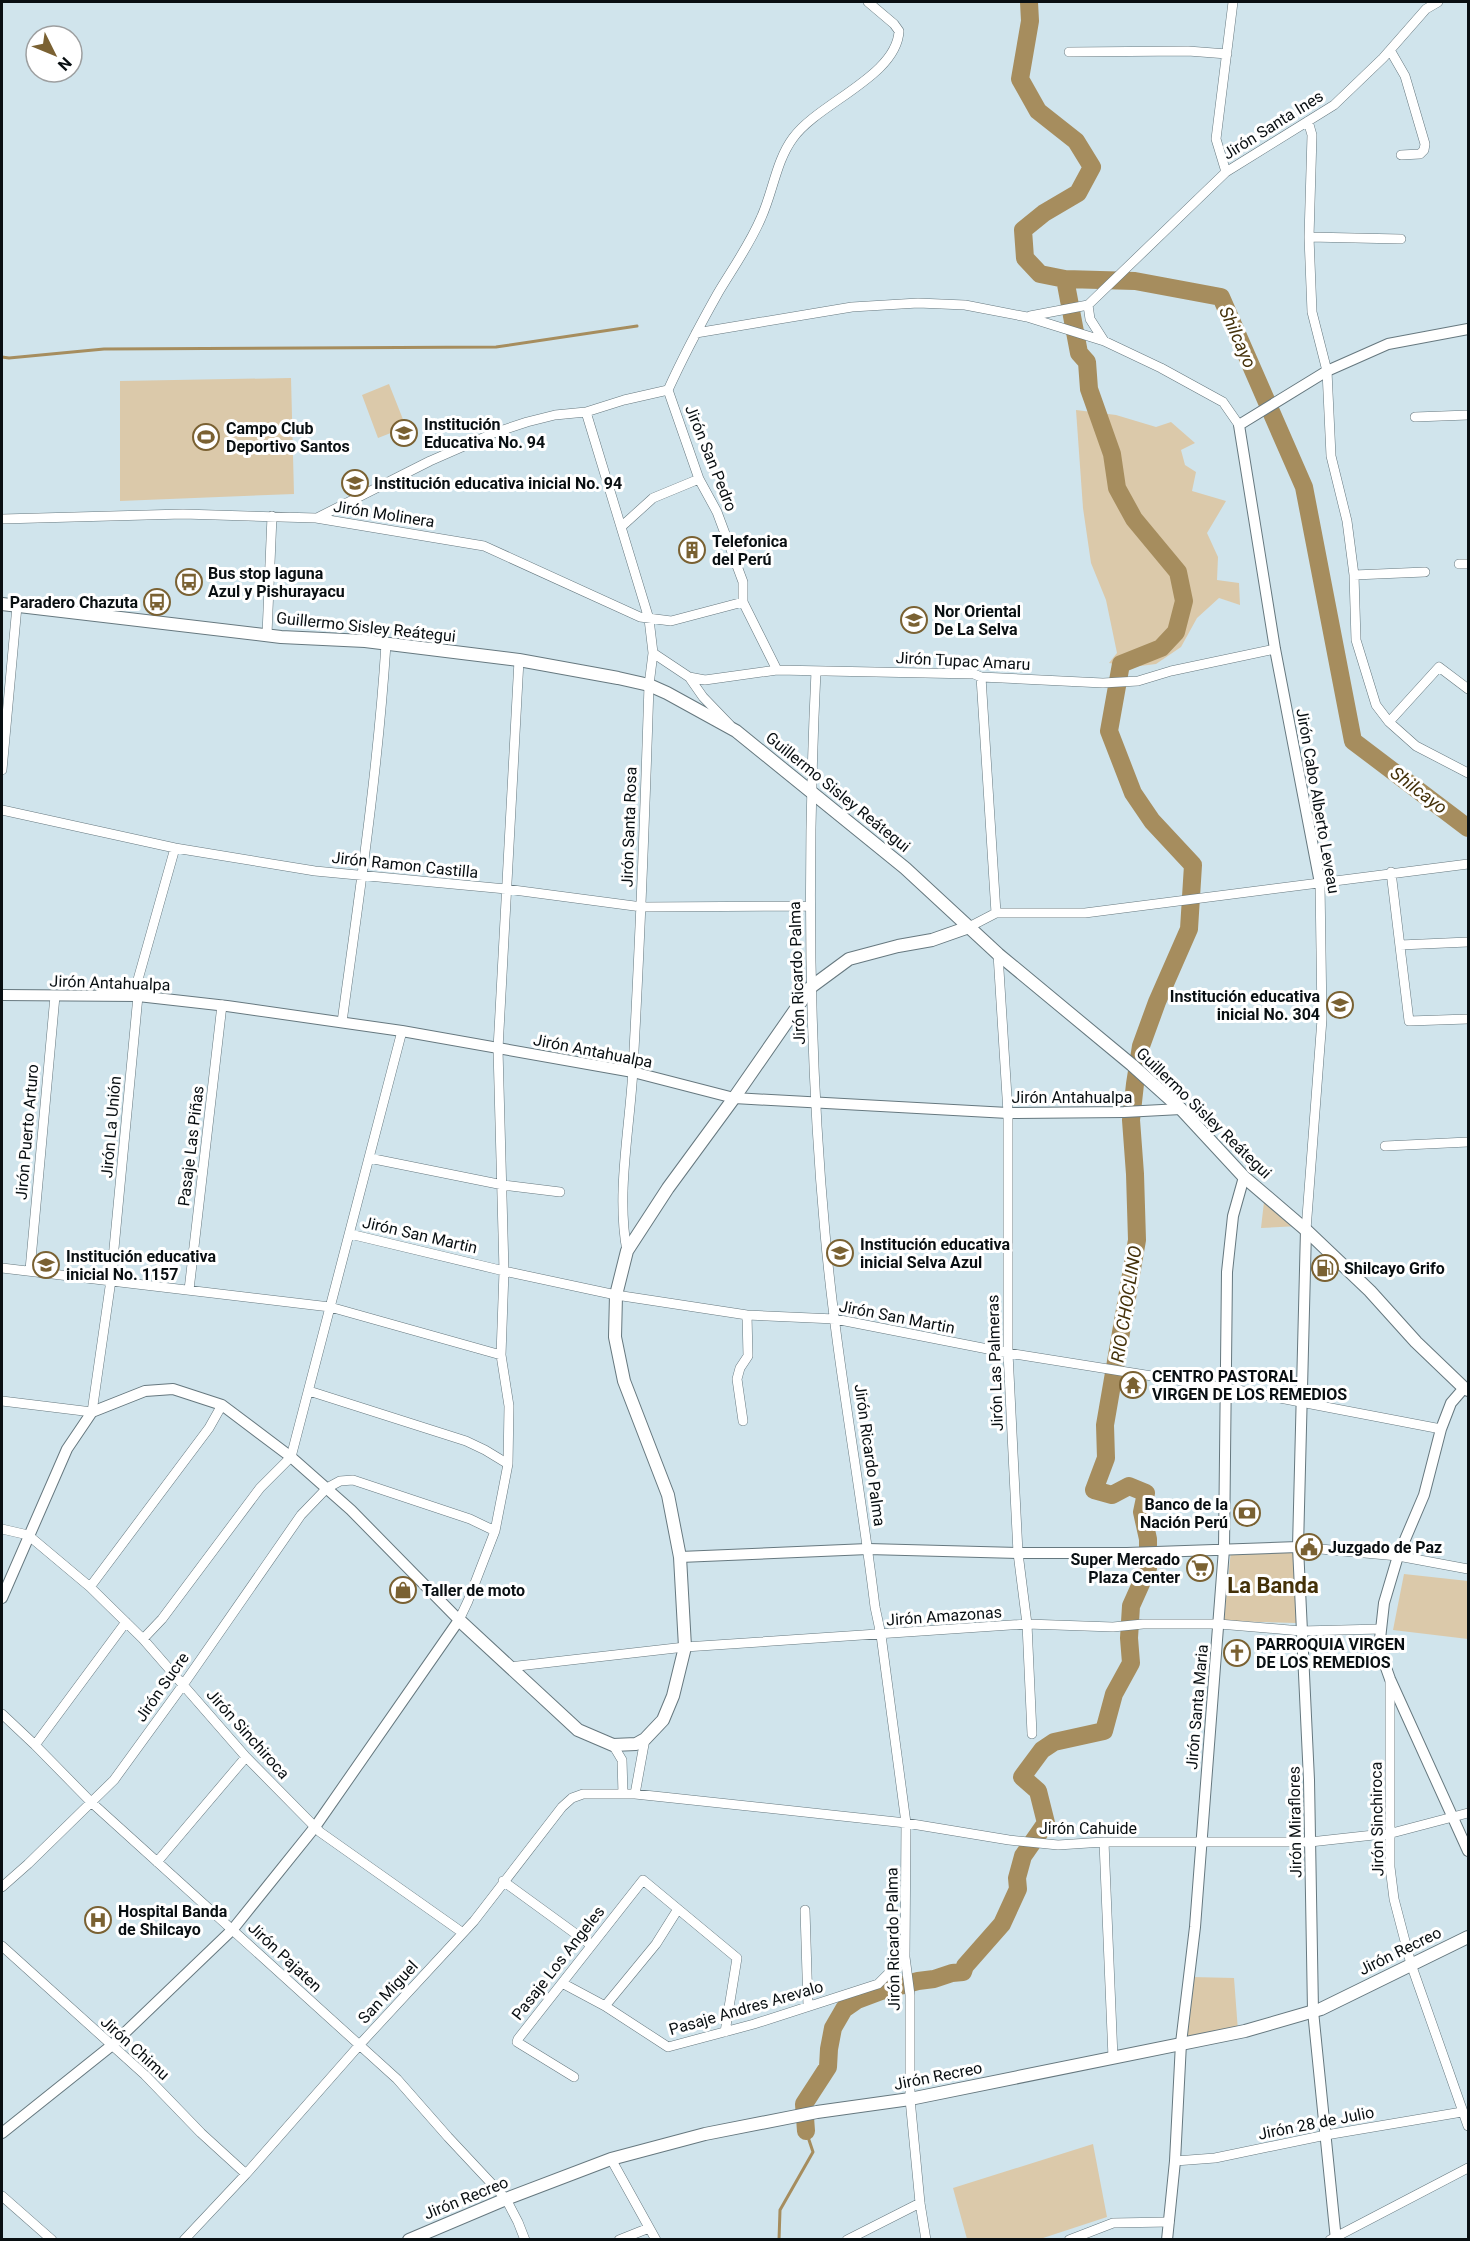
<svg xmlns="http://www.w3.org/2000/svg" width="1470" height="2241" font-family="Roboto,sans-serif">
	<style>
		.green { fill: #dbc9aa }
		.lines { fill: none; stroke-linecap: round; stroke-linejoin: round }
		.stream { stroke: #a68d5e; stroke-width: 3 }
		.river { stroke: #a68d5e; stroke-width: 18 }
		.minor-casing { stroke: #66787f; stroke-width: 10 }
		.tertiary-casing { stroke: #66787f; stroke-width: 12 }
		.secondary-casing { stroke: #66787f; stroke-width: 14 }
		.minor { stroke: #fff; stroke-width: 9 }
		.tertiary { stroke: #fff; stroke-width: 10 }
		.secondary { stroke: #fff; stroke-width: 12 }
		.labels { text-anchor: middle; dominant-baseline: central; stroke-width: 6; stroke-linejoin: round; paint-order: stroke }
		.street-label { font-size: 16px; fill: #090f12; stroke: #fff }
		.poi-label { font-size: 16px; font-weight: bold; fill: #090f12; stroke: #fff; text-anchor: start }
		.water-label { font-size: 18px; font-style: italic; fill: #44310a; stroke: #fff }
		.district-label { font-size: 22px; font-weight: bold; fill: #443109; stroke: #fff }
	</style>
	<rect width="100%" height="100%" fill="#d0e4ec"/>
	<path class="green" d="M291 378 294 494 120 501V381Z
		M389 384 406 427 378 438 362 395Z
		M1076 410 1116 415 1156 427 1171 422 1195 443 1181 450 1185 465 1196 472 1192 491 1226 501 1207 533 1218 557 1217 580 1239 583 1240 605 1219 598 1197 618 1181 647 1156 664 1132 667 1109 663 1117 653 1106 600 1091 563 1083 508Z
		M1265 1193 1300 1226 1261 1228Z
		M1231 1550 1295 1552 1296 1623 1224 1621Z
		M1404 1574 1468 1581V1639L1393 1630Z
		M1192 1977 1234 1978 1238 2031 1186 2042Z
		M1093 2144 1107 2217 1040 2239H967L953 2188Z"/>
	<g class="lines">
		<path class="stream" d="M2 357 9 358 104 349 496 347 637 326
			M779 2240 780 2210 813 2152 806 2131"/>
		<path class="river" d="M1029 2 1030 21 1020 79 1038 111 1076 141 1092 167 1078 193 1044 213 1023 230 1025 258 1040 274 1065 279 1135 281 1221 297 1304 487 1353 741 1468 828
			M806 2131 804 2104 828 2067 829 2049 833 2028 844 2009 857 2000 881 1991 918 1981 934 1979 952 1973 963 1972 965 1966 1002 1924 1018 1889 1017 1878 1023 1856 1046 1823 1038 1791 1022 1777 1042 1750 1054 1742 1104 1731 1114 1694 1131 1663 1129 1638 1131 1606 1148 1568V1539L1142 1512 1146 1493 1129 1486 1112 1495 1094 1490 1106 1458 1105 1425 1137 1240 1135 1174 1131 1120 1135 1084 1141 1046 1157 1002 1189 929 1193 865 1152 821 1133 793 1109 731 1121 664 1161 648 1176 632 1184 601 1178 572 1134 519 1117 488 1112 454 1089 389 1087 362 1079 353 1065 279"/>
		<defs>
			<path id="minor" d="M1390 50 1405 76 1425 144 1424 150 1420 154 1401 155
				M1069 52 1188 51 1227 54
				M1308 121 1312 135 1309 237 1312 312 1327 371 1331 456 1347 521 1354 575 1356 640 1376 705 1389 722 1416 746 1468 773
				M1226 172 1216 139 1233 2
				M1309 237 1401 239
				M1030 316 1088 305
				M696 333 852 307 918 303 965 305 1027 317 1104 341 1161 368 1223 402 1239 425
				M1104 341 1090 319 1088 305 1226 172 1334 105 1383 58 1426 9 1438 2
				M586 412 649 619 653 653 649 685C645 813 640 941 633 1069 630 1127 616 1194 627 1251
				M1415 417 1468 415
				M317 518 430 461 494 433 527 422 555 415 586 412 624 400 668 390
				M2 519 183 514 316 518 484 546 640 617 671 621 743 602
				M621 527 653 498 699 479
				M1459 564H1468
				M1354 575 1425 572
				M267 634 272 516
				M653 653 689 677 705 680 777 670 974 674 981 677 1103 683 1138 681 1171 671 1275 649
				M777 670 743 602V582L717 512 699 479 668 390C683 357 700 325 718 293 733 268 750 244 761 218 773 192 776 161 793 138 818 103 897 76 899 31L894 24 868 2
				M816 671C807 859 808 1046 825 1233 836 1358 860 1482 875 1607L881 1635 906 1823 905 1957 910 1995V2099L920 2203 926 2240
				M689 677 703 697 730 725
				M1389 722 1439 667 1468 689
				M2 770 17 606
				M2 810 175 848 315 871 506 889 642 907 809 906
				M1391 872 1409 1021 1468 1019
				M996 913H1085L1468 864
				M969 927 996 913 981 677
				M1400 945 1468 942
				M998 954 1008 1113V1353L1018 1553 1027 1624 1032 1734
				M342 1022C359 897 378 770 386 644
				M1385 1146 1468 1142
				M369 1158 503 1185 560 1192
				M1306 1230 1322 1019 1320 883
				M350 1234 504 1271 616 1295 747 1315 835 1319 1008 1353 1227 1388 1441 1429
				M2 1268 330 1307 501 1355
				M30 1270 55 996
				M189 1290 222 1005
				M309 1391 466 1441 485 1450 508 1464
				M2 1401 92 1412 111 1280 138 996 137 983 175 848
				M743 1421 737 1379 740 1368 748 1356 747 1315
				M2 1529 28 1535 90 1587 143 1639 246 1757 320 1832 463 1933
				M1298 1547 1398 1556 1468 1569
				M90 1587 209 1428 222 1405
				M459 1620 468 1601 495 1531 508 1464 509 1406 501 1355 504 1271 498 1049 519 660
				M143 1639 162 1619 260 1488 291 1457 402 1031
				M509 1667 685 1647 1027 1624 1113 1627 1143 1624H1219L1301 1631 1381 1629
				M1390 1682V1867L1394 1899 1411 1964 1468 2126
				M2 1714 35 1745 91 1802 397 2079 448 2137 506 2199 518 2222 525 2240
				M35 1745 126 1622
				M613 1745 622 1760 623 1794
				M635 1794 645 1739
				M1104 1842 1113 2058
				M157 1862 246 1757
				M503 1881 591 1945
				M2 1887 28 1864 114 1780 183 1685 301 1515 327 1488 340 1481 353 1480 470 1519 495 1531
				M805 1910 808 2006
				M2 1946 145 2075 201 2133 246 2174
				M562 1983 605 2006 668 2047 754 2024 878 1984 905 1957
				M605 2006 656 1944 678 1909
				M574 2077 517 2042 518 2039 643 1880 737 1958 725 2032
				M611 2159 656 2240
				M1175 2161 1215 2158 1326 2135 1462 2112
				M2 2196 52 2240
				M184 2240 246 2174 363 2041 474 1921 562 1807 572 1798 583 1794H635L906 1823 1009 1840 1058 1845 1104 1842H1310L1392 1833 1468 1813
				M619 2240 649 2228
				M847 2240 920 2203
				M1069 2240 1113 2223 1169 2222
				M1330 2240 1468 2168"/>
			<path id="tertiary" d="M1320 883 1275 649 1239 425 1327 371 1388 344 1468 329
				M2 995 138 996 227 1006 402 1031 633 1072 734 1098 1008 1113 1124 1112 1181 1109
				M1306 1230 1298 1547 1309 1780 1313 2011 1336 2240
				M1464 1388 1451 1403 1441 1429 1424 1495 1398 1556 1384 1603 1379 1648 1390 1679 1468 1851
				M680 1557 868 1549 1018 1553H1127L1298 1547
				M2 1598 67 1449 92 1412 145 1391 173 1389 222 1405 291 1457 351 1510 459 1620 315 1827 233 1929 111 2046 2 2133
				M1167 2240 1175 2161 1181 2043 1195 1927 1224 1549 1227 1272 1233 1216 1244 1177"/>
			<path id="secondary" d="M2 604 281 637 365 641 519 660 618 678 649 685 667 693 736 731 905 868 998 954 1132 1065 1181 1109 1244 1177 1306 1230 1370 1291 1416 1342 1464 1388 1468 1390
				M459 1620 578 1730 613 1745 636 1744 645 1739 663 1720 673 1696 685 1647 680 1557 668 1495 624 1381 615 1337 616 1295 627 1251 668 1188 734 1098 811 987 849 959 898 946 932 940 969 927
				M409 2240 506 2199 611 2159 705 2134 817 2112 910 2099 1245 2031 1321 2009 1468 1937"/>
		</defs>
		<use href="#minor" class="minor-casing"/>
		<use href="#tertiary" class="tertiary-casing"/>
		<use href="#secondary" class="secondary-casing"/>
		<use href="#minor" class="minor"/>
		<use href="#tertiary" class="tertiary"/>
		<use href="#secondary" class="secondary"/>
	</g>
	<defs>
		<symbol id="school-ring" viewBox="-11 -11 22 22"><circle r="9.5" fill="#fff" stroke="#7a6132" stroke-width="1.5"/><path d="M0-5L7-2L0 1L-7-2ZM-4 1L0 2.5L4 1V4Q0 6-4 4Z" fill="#7a6132"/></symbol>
		<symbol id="stadium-ring" viewBox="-11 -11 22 22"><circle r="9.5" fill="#fff" stroke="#7a6132" stroke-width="1.5"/><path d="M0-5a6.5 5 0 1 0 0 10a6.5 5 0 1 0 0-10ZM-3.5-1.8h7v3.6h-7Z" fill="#7a6132"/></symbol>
		<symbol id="building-ring" viewBox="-11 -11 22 22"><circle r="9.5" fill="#fff" stroke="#7a6132" stroke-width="1.5"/><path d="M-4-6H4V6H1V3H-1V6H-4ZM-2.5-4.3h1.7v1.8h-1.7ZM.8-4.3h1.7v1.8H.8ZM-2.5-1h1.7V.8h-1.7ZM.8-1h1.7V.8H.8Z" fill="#7a6132"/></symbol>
		<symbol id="bus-ring" viewBox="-11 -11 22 22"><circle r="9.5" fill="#fff" stroke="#7a6132" stroke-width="1.5"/><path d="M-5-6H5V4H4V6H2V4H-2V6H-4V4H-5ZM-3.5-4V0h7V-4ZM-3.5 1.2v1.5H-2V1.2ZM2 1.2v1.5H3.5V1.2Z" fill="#7a6132"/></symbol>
		<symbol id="fuel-ring" viewBox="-11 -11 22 22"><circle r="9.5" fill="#fff" stroke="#7a6132" stroke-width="1.5"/><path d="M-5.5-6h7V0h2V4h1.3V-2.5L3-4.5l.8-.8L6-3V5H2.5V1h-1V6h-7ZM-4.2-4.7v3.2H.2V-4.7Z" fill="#7a6132"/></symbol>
		<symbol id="temple-ring" viewBox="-11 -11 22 22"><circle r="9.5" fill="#fff" stroke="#7a6132" stroke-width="1.5"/><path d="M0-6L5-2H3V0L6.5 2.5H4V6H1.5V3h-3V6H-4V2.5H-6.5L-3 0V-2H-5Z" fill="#7a6132"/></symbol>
		<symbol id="bank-ring" viewBox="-11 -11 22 22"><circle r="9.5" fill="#fff" stroke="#7a6132" stroke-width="1.5"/><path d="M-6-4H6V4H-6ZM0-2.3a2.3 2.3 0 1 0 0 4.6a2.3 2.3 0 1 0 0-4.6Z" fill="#7a6132"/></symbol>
		<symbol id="civic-ring" viewBox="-11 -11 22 22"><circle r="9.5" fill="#fff" stroke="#7a6132" stroke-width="1.5"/><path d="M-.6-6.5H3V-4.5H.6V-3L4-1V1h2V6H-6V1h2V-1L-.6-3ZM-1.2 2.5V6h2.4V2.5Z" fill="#7a6132"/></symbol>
		<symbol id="supermarket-ring" viewBox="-11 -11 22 22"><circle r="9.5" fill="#fff" stroke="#7a6132" stroke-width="1.5"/><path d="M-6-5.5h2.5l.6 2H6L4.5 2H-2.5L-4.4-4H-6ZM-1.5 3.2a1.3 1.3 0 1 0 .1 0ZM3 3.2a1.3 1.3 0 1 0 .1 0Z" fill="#7a6132"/></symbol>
		<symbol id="shop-ring" viewBox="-11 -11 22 22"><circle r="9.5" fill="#fff" stroke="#7a6132" stroke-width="1.5"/><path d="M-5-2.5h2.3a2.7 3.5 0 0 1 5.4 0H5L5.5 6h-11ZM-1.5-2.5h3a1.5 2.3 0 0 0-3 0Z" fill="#7a6132"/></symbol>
		<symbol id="church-ring" viewBox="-11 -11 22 22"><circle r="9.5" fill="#fff" stroke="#7a6132" stroke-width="1.5"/><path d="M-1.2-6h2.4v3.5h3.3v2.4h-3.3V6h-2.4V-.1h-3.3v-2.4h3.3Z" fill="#7a6132"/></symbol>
		<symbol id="hospital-ring" viewBox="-11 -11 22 22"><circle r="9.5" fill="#fff" stroke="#7a6132" stroke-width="1.5"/><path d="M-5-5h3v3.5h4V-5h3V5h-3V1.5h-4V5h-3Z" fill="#7a6132"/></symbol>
	</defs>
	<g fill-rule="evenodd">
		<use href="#school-ring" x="389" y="418" width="30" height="30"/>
		<use href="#stadium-ring" x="191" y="422" width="30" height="30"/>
		<use href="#school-ring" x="340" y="468" width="30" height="30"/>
		<use href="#building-ring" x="677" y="535" width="30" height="30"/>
		<use href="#bus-ring" x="174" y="567" width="30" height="30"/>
		<use href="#bus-ring" x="142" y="587" width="30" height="30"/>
		<use href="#school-ring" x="899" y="605" width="30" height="30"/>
		<use href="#school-ring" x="1325" y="990" width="30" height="30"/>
		<use href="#school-ring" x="825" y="1238" width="30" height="30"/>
		<use href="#school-ring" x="31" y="1250" width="30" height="30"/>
		<use href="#fuel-ring" x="1310" y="1253" width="30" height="30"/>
		<use href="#temple-ring" x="1118" y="1370" width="30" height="30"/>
		<use href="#bank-ring" x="1232" y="1498" width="30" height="30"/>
		<use href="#civic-ring" x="1294" y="1532" width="30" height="30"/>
		<use href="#supermarket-ring" x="1185" y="1553" width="30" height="30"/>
		<use href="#shop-ring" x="388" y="1575" width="30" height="30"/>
		<use href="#church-ring" x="1222" y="1638" width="30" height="30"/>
		<use href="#hospital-ring" x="83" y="1905" width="30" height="30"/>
	</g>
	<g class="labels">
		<g class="street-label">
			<text transform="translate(1273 125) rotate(-32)">Jirón Santa Ines</text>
			<text transform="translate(711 458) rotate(68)">Jirón San Pedro</text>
			<text transform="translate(384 514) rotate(9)">Jirón Molinera</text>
			<text transform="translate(366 627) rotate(6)">Guillermo Sisley Reátegui</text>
			<text transform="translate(963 661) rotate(3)">Jirón Tupac Amaru</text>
			<text transform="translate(838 792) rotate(39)">Guillermo Sisley Reátegui</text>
			<text transform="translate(1318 801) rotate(80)">Jirón Cabo Alberto Leveau</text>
			<text transform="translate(629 827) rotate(-88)">Jirón Santa Rosa</text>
			<text transform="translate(405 865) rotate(6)">Jirón Ramon Castilla</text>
			<text transform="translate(797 973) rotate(-92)">Jirón Ricardo Palma</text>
			<text transform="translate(110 983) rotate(2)">Jirón Antahualpa</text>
			<text transform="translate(593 1051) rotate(11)">Jirón Antahualpa</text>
			<text x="1072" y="1097">Jirón Antahualpa</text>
			<text transform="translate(1204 1113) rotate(44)">Guillermo Sisley Reátegui</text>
			<text transform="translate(111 1127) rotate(-85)">Jirón La Unión</text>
			<text transform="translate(27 1132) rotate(-85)">Jirón Puerto Arturo</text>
			<text transform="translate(191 1146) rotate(-83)">Pasaje Las Piñas</text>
			<text transform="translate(420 1235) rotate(13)">Jirón San Martin</text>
			<text transform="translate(897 1317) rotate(11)">Jirón San Martin</text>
			<text transform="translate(995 1363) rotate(-92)">Jirón Las Palmeras</text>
			<text transform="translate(870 1455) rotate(82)">Jirón Ricardo Palma</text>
			<text transform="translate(944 1616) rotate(-4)">Jirón Amazonas</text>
			<text transform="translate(162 1687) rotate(-55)">Jirón Sucre</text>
			<text transform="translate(1197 1707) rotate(-85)">Jirón Santa Maria</text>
			<text transform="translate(248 1734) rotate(48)">Jirón Sinchiroca</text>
			<text transform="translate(1377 1819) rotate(-91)">Jirón Sinchiroca</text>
			<text transform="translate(1295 1822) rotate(-91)">Jirón Miraflores</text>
			<text x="1088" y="1828">Jirón Cahuide</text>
			<text transform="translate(893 1939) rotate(-91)">Jirón Ricardo Palma</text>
			<text transform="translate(1400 1951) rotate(-26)">Jirón Recreo</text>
			<text transform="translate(285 1957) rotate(43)">Jirón Pajaten</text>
			<text transform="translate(558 1963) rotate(-52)">Pasaje Los Angeles</text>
			<text transform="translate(388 1992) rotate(-47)">San Miguel</text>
			<text transform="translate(746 2008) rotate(-16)">Pasaje Andres Arevalo</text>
			<text transform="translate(135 2048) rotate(42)">Jirón Chimu</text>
			<text transform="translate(938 2076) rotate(-11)">Jirón Recreo</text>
			<text transform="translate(1316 2123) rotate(-11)">Jirón 28 de Julio</text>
			<text transform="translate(466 2198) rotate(-22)">Jirón Recreo</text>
		</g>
		<g class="poi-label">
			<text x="424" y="424">Institución<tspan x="424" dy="18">Educativa No. 94</tspan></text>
			<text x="226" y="428">Campo Club<tspan x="226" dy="18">Deportivo Santos</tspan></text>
			<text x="374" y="483">Institución educativa inicial No. 94</text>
			<text x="712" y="541">Telefonica<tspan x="712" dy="18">del Perú</tspan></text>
			<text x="208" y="573">Bus stop laguna<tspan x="208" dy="18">Azul y Pishurayacu</tspan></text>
			<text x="138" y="602" text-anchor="end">Paradero Chazuta</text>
			<text x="934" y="611">Nor Oriental<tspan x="934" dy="18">De La Selva</tspan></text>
			<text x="1320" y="996" text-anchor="end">Institución educativa<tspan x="1320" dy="18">inicial No. 304</tspan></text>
			<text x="860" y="1244">Institución educativa<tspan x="860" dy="18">inicial Selva Azul</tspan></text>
			<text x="66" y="1256">Institución educativa<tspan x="66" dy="18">inicial No. 1157</tspan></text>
			<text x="1344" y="1268">Shilcayo Grifo</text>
			<text x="1152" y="1376">CENTRO PASTORAL<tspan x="1152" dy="18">VIRGEN DE LOS REMEDIOS</tspan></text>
			<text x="1228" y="1504" text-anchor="end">Banco de la<tspan x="1228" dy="18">Nación Perú</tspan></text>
			<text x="1328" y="1547">Juzgado de Paz</text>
			<text x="1180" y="1559" text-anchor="end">Super Mercado<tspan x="1180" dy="18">Plaza Center</tspan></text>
			<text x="422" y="1590">Taller de moto</text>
			<text x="1256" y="1644">PARROQUIA VIRGEN<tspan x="1256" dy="18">DE LOS REMEDIOS</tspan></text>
			<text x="118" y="1911">Hospital Banda<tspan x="118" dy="18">de Shilcayo</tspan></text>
		</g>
		<g class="water-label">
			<text transform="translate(1238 337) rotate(66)">Shilcayo</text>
			<text transform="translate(1419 790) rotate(37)">Shilcayo</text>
			<text transform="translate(1126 1304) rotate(-81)">RIO CHOCLINO</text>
		</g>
		<g class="district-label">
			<text x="1273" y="1585">La Banda</text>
		</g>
	</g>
	<rect width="1470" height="2241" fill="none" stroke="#090f12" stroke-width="6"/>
	<g transform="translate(54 54) rotate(133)"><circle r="28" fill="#ffffff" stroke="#9d9fa0" stroke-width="1.5"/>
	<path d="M0-4.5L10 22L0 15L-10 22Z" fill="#7a6132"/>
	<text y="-9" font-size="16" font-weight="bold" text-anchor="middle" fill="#090f12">N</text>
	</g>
</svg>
